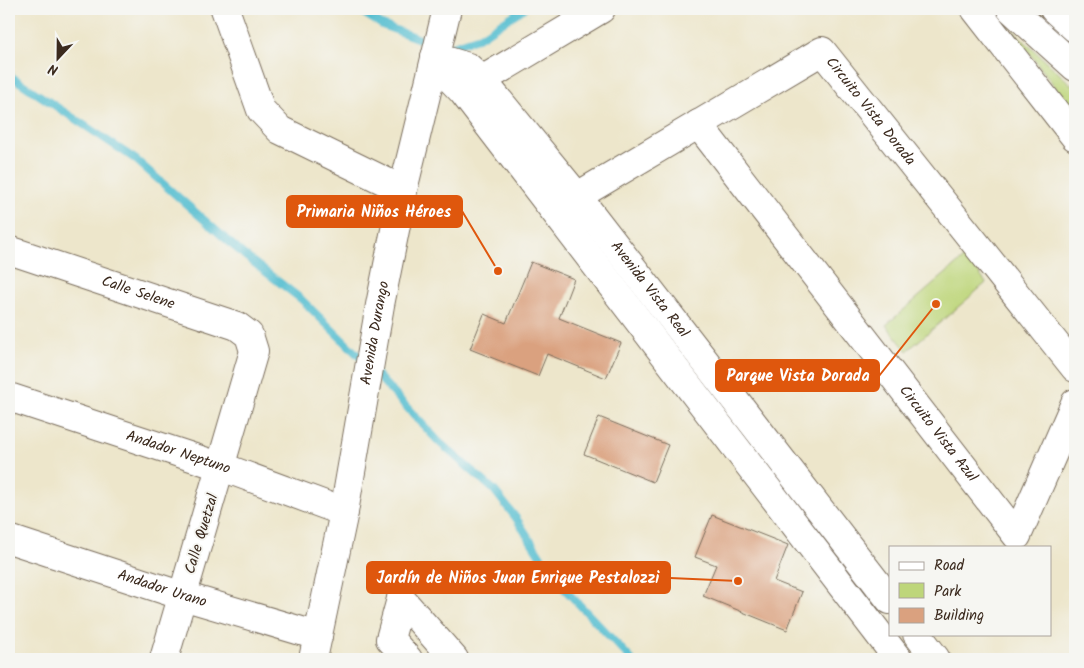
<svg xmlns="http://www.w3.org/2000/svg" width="1084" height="668" font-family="Kalam,sans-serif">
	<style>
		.green { fill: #bed67a; stroke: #7c804c }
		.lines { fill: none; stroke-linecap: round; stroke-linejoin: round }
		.stream { stroke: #54bed0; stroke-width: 8 }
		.building { fill: #daa17f }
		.minor-casing { stroke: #796c5b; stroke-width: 30 }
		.tertiary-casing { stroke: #796c5b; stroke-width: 30 }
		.minor { stroke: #fff; stroke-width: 28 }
		.tertiary { stroke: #fff; stroke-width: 28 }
		.labels { text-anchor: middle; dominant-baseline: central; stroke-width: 4; stroke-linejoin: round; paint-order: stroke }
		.street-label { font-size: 15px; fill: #3b2a1e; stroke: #f6f6f2 }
		.leader { fill: none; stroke: #df570d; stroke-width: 2 }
		.callout-dot { fill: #df570d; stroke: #f6f6f2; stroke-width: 2 }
		.callout { fill: #df570d; stroke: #df570d; stroke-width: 2 }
		.callout-label { font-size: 16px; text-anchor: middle; font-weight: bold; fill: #fff }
	</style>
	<rect width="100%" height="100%" fill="#f6f6f2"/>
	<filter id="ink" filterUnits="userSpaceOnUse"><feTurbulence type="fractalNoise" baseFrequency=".02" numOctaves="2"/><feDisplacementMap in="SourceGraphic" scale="10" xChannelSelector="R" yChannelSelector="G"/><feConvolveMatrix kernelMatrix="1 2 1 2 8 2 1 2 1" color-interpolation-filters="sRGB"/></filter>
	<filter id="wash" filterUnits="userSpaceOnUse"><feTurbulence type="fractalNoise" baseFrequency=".0096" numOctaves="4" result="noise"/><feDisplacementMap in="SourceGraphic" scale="20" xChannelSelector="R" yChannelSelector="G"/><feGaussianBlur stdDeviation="1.12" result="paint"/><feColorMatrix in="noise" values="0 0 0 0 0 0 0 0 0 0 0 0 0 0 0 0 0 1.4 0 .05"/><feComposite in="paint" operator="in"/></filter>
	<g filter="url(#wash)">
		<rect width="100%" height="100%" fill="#ede6cb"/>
		<path class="green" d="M1011 29 1075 88V113Z
			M966 256 986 283 907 351 886 325Z"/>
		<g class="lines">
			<path class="stream" d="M357 9 382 25 433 44
				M447 48 480 37 523 9
				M9 75 135 159 244 255 301 299 364 361
				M375 373 439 442 494 490 516 518 555 579 631 659"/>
		</g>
		<g id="blocks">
			<path class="building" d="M531 262 574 279 559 318 621 343 606 378 547 354 538 376 470 349 484 314 506 323Z
				M599 417 668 445 653 482 584 454Z
				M712 515 788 545 774 581 802 592 787 630 703 596 716 565 695 557Z"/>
		</g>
	</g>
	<g filter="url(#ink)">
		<use href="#blocks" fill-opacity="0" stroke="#796c5b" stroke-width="1"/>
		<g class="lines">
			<defs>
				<g id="minor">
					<path d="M225 9 261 110 280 130 403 190"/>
					<path d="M975 9 1075 137"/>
					<path d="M435 57 443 71 463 92 898 659"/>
					<path id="s1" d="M435 57 468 67 482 80 577 196 890 600"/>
					<path d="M467 89 601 9"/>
					<path id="s2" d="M698 124 1017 536 1075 403"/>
					<path id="s3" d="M554 210 822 51 1075 368"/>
					<path id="s4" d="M9 250 237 326 249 335 254 351 164 659"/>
					<path id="s5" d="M9 397 222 467 344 512"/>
					<path id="s6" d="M9 539 183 596 318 636"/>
					<path d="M401 599 454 659"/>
					<path d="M401 599 390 639 408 659"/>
					<path d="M917 634 936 659"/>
				</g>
				<g id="tertiary">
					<path d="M1011 9 1075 67"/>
					<path d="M1054 9 1075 28"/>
					<path id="s7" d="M313 659 344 512 380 305 403 190 447 9"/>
				</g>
			</defs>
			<use href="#minor" class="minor-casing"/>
			<use href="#tertiary" class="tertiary-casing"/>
			<use href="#minor" class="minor"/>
			<use href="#tertiary" class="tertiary"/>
		</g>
	</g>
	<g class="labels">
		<g class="street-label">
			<text stroke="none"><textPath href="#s3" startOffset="389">Circuito Vista Dorada</textPath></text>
			<text stroke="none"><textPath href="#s1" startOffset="322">Avenida Vista Real</textPath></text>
			<text stroke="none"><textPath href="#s4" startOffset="136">Calle Selene</textPath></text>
			<text stroke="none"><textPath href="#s7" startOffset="332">Avenida Durango</textPath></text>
			<text stroke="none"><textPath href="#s2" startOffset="392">Circuito Vista Azul</textPath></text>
			<text stroke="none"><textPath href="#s5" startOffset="178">Andador Neptuno</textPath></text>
			<text transform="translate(202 534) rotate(-73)">Calle Quetzal</text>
			<text stroke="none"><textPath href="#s6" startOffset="161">Andador Urano</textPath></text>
		</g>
	</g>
	<path class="leader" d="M498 271L462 211M936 304L879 376M738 581L670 578"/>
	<g class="callout-dot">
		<circle cx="498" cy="271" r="5"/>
		<circle cx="936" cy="304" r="5"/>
		<circle cx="738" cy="581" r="5"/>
	</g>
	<g class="callout">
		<rect x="287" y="196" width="175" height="31" rx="5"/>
		<rect x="716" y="360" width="163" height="31" rx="5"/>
		<rect x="367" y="562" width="303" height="31" rx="5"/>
	</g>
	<g class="callout-label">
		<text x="374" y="217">Primaria Niños Héroes</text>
		<text x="798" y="381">Parque Vista Dorada</text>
		<text x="518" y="583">Jardín de Niños Juan Enrique Pestalozzi</text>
	</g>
	<rect width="1084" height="668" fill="none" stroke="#f6f6f2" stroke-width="30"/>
	<rect x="889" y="546" width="162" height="90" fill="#f6f6f2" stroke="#aba49d"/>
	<rect x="899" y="562" width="25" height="8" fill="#ffffff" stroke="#aba49d"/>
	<text x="934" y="570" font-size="15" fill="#3b2a1e">Road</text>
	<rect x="899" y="583" width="25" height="15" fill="#bed67a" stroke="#aba49d"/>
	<text x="934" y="596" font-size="15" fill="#3b2a1e">Park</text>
	<rect x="899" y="608" width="25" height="15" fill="#daa17f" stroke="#aba49d"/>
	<text x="934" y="620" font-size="15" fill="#3b2a1e">Building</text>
	<g transform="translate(58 58) rotate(202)" stroke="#f6f6f2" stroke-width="4" paint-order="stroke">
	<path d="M0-4L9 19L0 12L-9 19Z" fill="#3b2a1e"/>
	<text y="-8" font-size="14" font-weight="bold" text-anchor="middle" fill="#3b2a1e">N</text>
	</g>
</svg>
